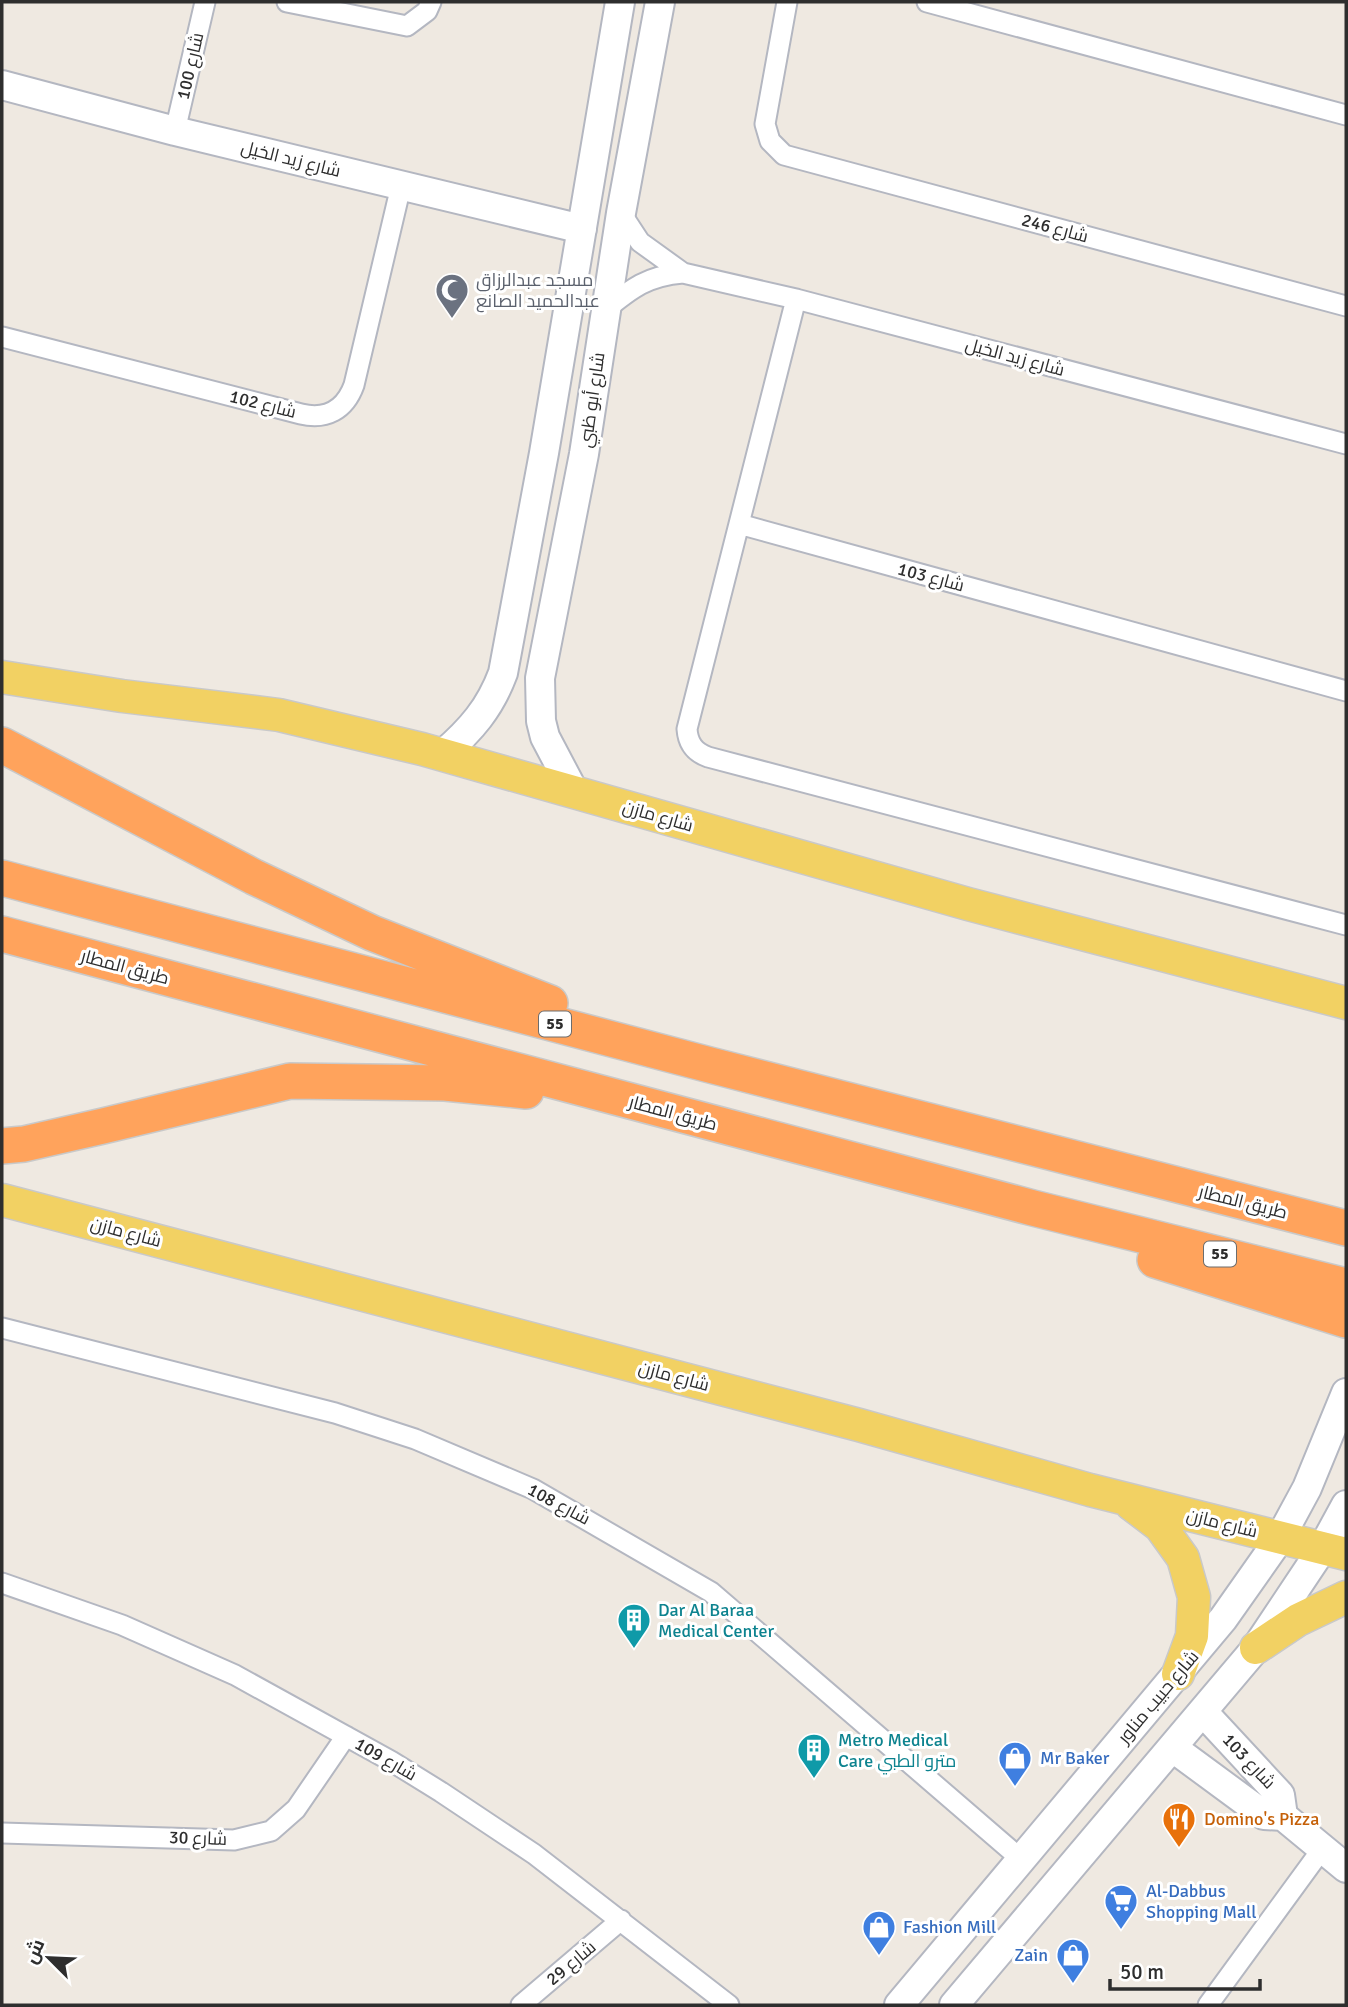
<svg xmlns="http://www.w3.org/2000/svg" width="1348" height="2007" font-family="Signika,Cairo,sans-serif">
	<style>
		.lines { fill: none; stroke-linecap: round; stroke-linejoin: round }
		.street-casing { stroke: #b4b7c1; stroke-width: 23 }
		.secondary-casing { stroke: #b4b7c1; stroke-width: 32 }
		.primary-casing { stroke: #c9c9c9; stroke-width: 35 }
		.highway-casing { stroke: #c9c9c9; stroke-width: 38 }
		.street { stroke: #fff; stroke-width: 19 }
		.secondary { stroke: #fff; stroke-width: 28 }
		.primary { stroke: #f2d163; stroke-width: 32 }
		.highway { stroke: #ffa35c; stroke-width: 35 }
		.labels { text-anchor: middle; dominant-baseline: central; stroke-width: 6; stroke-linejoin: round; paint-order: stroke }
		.shield { fill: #fff; stroke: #6d6d6d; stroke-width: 2 }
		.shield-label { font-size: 16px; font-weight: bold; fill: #2e2e2e }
		.street-label { font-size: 18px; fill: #2e2e2e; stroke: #fff }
		.worship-label { font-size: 18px; fill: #5b616d; stroke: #fff; text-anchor: start }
		.culture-label { font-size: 18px; fill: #0d838f; stroke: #fff; text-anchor: start }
		.shop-label { font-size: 18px; fill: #366cbe; stroke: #fff; text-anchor: start }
		.food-label { font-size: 18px; fill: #c56008; stroke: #fff; text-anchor: start }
	</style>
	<rect width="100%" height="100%" fill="#efe9e1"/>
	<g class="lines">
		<defs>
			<path id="street" d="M287 2 407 26 427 11 431 2
				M787 2 765 124 770 141 784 155 1346 306
				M927 2 1346 115
				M175 131 205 2
				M621 213 640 242 683 273
				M796 299 687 729C688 743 694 752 708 757L1346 925
				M605 310C632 288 647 276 683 273L796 299 1346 444
				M2 337 301 414C326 420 345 410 354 385L401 186
				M739 524 1346 691
				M2 1328 335 1413 415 1439 533 1489 711 1592 1021 1859
				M2 1583 122 1625 235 1675 391 1761 441 1792 534 1854 729 2005
				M2 1833 234 1840 271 1831 296 1809 346 1736
				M521 2005 621 1920
				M1208 2005 1322 1849"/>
			<path id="secondary" d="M2 85 175 131 582 229
				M443 754C471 730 490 708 503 673L544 453 620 2
				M574 792 545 737 541 721 540 678 584 454 621 213 660 2
				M1203 1712 1280 1795 1283 1816
				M1173 1748 1264 1815 1283 1816 1346 1868
				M899 2005 1223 1619 1280 1538 1307 1488 1346 1393
				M954 2005 1256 1648 1322 1549 1346 1505"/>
			<path id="primary" d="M2 677 122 696 279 715 422 749 968 904 1346 1003
				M2 1200 859 1425 1090 1490 1346 1554
				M1131 1504 1160 1526 1183 1558 1194 1597 1192 1636 1178 1674
				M1256 1648 1298 1620 1346 1597"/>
			<path id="highway" d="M2 745 254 877 372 933 550 1003
				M2 878 710 1065 1346 1228
				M2 934 1033 1208 1346 1286
				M2 1146 24 1144 103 1126 290 1081 445 1083 526 1091
				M1155 1260 1346 1320"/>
		</defs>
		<use href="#street" class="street-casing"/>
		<use href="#secondary" class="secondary-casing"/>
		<use href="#primary" class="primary-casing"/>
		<use href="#highway" class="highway-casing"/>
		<use href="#street" class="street"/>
		<use href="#secondary" class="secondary"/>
		<use href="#primary" class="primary"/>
		<use href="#highway" class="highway"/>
	</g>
	<defs>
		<symbol id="mosque-pin" viewBox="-11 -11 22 30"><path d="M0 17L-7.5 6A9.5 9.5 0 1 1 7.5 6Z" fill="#6b7280" stroke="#fff"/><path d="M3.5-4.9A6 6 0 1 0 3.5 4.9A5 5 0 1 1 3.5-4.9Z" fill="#fff"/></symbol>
		<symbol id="building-pin" viewBox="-11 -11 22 30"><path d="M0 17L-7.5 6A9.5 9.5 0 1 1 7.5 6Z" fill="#0f9aa8" stroke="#fff"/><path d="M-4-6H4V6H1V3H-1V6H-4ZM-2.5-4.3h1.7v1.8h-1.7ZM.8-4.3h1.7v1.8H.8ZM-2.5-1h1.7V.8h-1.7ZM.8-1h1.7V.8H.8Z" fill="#fff"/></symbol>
		<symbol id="shop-pin" viewBox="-11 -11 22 30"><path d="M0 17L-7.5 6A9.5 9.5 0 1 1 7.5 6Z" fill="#3f7fe0" stroke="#fff"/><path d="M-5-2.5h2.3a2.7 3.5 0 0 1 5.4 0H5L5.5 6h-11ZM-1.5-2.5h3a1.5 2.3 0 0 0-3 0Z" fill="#fff"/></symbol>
		<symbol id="restaurant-pin" viewBox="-11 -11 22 30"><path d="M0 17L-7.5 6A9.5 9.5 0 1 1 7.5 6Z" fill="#e8710a" stroke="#fff"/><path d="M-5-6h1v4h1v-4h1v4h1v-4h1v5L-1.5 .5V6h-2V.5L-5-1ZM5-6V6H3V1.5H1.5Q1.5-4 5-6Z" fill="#fff"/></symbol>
		<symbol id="supermarket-pin" viewBox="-11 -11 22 30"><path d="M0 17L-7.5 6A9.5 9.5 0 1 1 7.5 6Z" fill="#3f7fe0" stroke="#fff"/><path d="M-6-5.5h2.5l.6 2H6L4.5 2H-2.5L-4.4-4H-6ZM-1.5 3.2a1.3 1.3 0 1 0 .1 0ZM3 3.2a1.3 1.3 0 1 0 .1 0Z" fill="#fff"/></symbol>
	</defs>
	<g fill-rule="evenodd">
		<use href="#mosque-pin" x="433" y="271" width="38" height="52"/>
		<use href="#building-pin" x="615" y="1601" width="38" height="52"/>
		<use href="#building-pin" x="795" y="1731" width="38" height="52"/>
		<use href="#shop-pin" x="996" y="1739" width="38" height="52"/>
		<use href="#restaurant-pin" x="1160" y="1800" width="38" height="52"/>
		<use href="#supermarket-pin" x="1102" y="1882" width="38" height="52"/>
		<use href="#shop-pin" x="860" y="1908" width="38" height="52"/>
		<use href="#shop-pin" x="1054" y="1936" width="38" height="52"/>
	</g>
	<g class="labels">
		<g class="shield">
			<rect x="539" y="1011.5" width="32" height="25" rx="5"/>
			<rect x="1204" y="1241.5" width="32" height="25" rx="5"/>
		</g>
		<g class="shield-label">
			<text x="555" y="1024">55</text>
			<text x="1220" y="1254">55</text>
		</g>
		<g class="street-label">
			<text transform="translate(190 66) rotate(-77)">شارع 100</text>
			<text transform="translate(291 159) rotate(14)">شارع زيد الخيل</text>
			<text transform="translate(1055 228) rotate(15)">شارع 246</text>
			<text transform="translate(1015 357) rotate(15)">شارع زيد الخيل</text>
			<text transform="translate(592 400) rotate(-82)">شارع أبو ظبي</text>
			<text transform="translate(263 404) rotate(14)">شارع 102</text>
			<text transform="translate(931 577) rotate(15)">شارع 103</text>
			<text transform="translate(658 816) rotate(16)">شارع مازن</text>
			<text transform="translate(125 967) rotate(15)">طريق المطار</text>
			<text transform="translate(673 1113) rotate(15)">طريق المطار</text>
			<text transform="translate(1243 1202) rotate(14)">طريق المطار</text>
			<text transform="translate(126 1232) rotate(15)">شارع مازن</text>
			<text transform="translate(674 1376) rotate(15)">شارع مازن</text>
			<text transform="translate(559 1504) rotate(28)">شارع 108</text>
			<text transform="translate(1222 1523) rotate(14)">شارع مازن</text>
			<text transform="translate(1158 1697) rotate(-50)">شارع حبيب مناور</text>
			<text transform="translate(386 1759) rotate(30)">شارع 109</text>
			<text transform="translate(1249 1761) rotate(47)">شارع 103</text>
			<text transform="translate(198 1838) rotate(2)">شارع 30</text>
			<text transform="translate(571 1963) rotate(-40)">شارع 29</text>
		</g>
		<g class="worship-label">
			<text x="476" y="280">مسجد عبدالرزاق<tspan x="476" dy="21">عبدالحميد الصانع</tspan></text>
		</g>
		<g class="culture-label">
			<text x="658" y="1610">Dar Al Baraa<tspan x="658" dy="21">Medical Center</tspan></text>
			<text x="838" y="1740">Metro Medical<tspan x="838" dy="21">Care مترو الطبي</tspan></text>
		</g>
		<g class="shop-label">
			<text x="1040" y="1758">Mr Baker</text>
			<text x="1146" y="1891">Al-Dabbus<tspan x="1146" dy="21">Shopping Mall</tspan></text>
			<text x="903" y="1927">Fashion Mill</text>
			<text x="1048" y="1955" text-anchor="end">Zain</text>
		</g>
		<g class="food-label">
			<text x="1204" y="1819">Domino's Pizza</text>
		</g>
	</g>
	<rect width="1348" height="2007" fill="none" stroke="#2e2e2e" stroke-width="7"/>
	<g transform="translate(49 1958) rotate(294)" stroke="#ffffff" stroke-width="5" paint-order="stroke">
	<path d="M0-5L12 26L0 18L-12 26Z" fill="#2e2e2e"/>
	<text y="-10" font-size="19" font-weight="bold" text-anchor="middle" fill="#2e2e2e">ش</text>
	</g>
	<path d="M1110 1979v10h150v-10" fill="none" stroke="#2e2e2e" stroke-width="3.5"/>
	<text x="1120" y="1979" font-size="21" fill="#2e2e2e" stroke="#ffffff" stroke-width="5" paint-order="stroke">50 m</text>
</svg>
